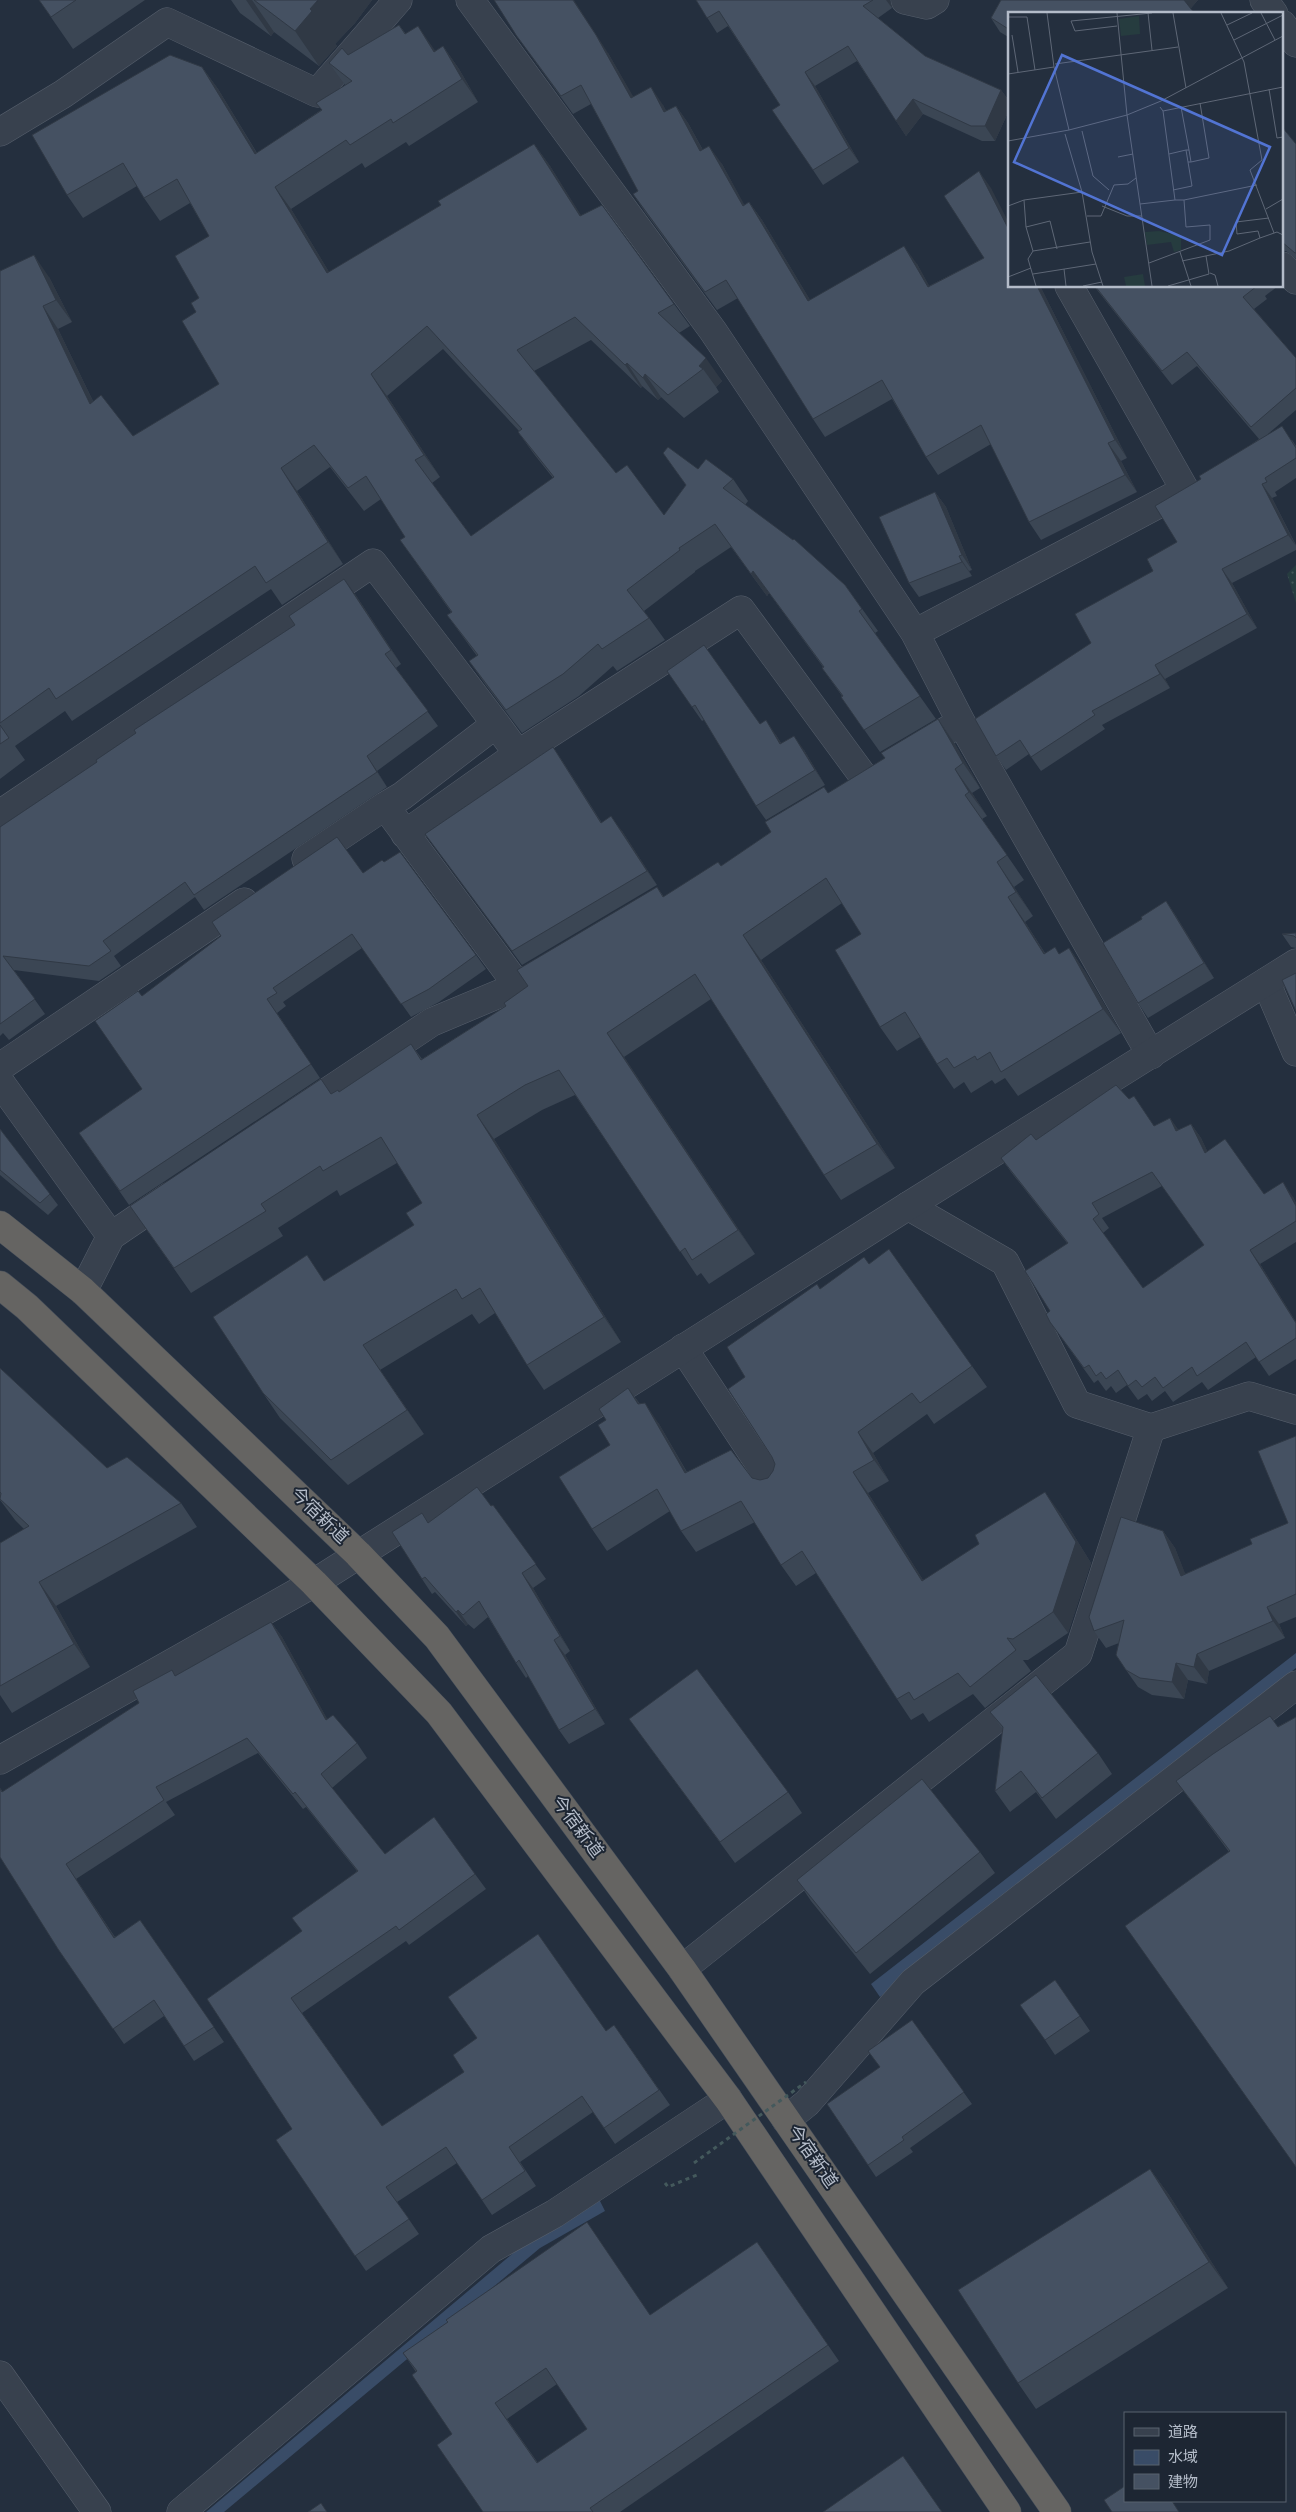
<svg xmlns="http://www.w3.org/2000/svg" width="1296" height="2512" font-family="'Alegreya Sans','Noto Sans JP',sans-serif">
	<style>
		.park { fill: url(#park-dots) }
		.water { fill: #394c67 }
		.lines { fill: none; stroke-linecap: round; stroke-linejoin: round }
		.minor-casing { stroke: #565f6c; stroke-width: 29 }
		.tertiary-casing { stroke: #565f6c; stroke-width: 29 }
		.trunk-casing { stroke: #434c59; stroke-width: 29 }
		.path { stroke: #44595c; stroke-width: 3; stroke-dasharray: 4 4; stroke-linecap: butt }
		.minor { stroke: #38414e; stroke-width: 28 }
		.tertiary { stroke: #38414e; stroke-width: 28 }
		.trunk { stroke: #656462; stroke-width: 28 }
		.path-bridge { stroke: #44595c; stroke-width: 3; stroke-dasharray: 4 4; stroke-linecap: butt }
		.wall { fill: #3b4654; fill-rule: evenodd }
		.shaded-wall { fill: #303945 }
		.building { fill: #455162; stroke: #303945; fill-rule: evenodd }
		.labels { text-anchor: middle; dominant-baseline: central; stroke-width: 4; stroke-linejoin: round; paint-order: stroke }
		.street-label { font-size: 18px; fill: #b4bcc9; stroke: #1d2633 }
		.inset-road { fill: none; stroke: #5e6776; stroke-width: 1 }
		.view { fill: #5274d3; fill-opacity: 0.15; stroke: #5274d3; stroke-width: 2.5 }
		.inset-edge { fill: none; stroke: #b4bcc9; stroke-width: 2.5 }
	</style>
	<defs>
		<pattern id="park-dots" width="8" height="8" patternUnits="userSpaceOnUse" patternTransform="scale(1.25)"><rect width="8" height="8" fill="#263c3f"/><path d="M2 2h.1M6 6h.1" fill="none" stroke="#435659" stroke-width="1.8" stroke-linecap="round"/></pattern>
	</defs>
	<rect width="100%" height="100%" fill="#242f3e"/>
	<path class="park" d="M1296 565V603L1287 574Z"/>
	<path class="water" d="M1296 1653V1668L880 1997 871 1984Z
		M599 2199 605 2211 540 2248 224 2512H206L531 2238Z"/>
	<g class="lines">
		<defs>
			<path id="minor" d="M470 0 713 331 915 633
				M905 0 927 5 935 0
				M1264 0 1274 14
				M1282 24 1296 43
				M0 132 63 94 167 22 317 93 398 0
				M1282 266 1296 280
				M961 722 915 633 1185 490 1069 286
				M915 750 961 722 1151 1055
				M518 754 741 610 866 780
				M0 814 373 563 496 724
				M405 834 518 754 496 724 402 796 385 806 518 986
				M306 859 385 806
				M1266 982 1296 1052
				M0 1067 244 902
				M0 1082 111 1236 83 1291
				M297 1112 432 1022 518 986 558 963
				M908 1206 1005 1262 1077 1404 1151 1428 1249 1396 1296 1410
				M111 1236 170 1196
				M683 1348 774 1486
				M682 1969 1078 1654 1151 1428
				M786 2120 807 2103 913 1982 1296 1685
				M0 2375 97 2512
				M181 2512 491 2249 554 2214 728 2099"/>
			<path id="tertiary" d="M0 1760 314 1583 908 1206 1296 963"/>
			<path id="trunk" d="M0 1225 83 1291 358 1554 437 1637 682 1969 1057 2512
				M0 1285 27 1307 314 1583 439 1713 728 2099 1007 2512"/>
		</defs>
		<use href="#minor" class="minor-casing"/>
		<use href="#tertiary" class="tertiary-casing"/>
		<use href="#trunk" class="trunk-casing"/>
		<path class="path" d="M665 2183 668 2187 699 2174"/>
		<use href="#minor" class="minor"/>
		<use href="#tertiary" class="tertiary"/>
		<use href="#trunk" class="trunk"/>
		<path class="path-bridge" d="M694 2163 806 2082"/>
	</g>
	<path class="wall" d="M39 0H145L73 49Z
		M231 0H372L355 23 335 44 337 46 319 66 274 32 271 36 240 13Z
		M696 0H890L892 8 878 18 925 56 1001 90 1010 102V108L995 141H982L923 114 906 136 857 61 815 86 859 162 823 185 813 170 780 105 728 26 717 33Z
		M1001 0H1198L1191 8 1010 14V38L1000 32 991 18Z
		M399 25 406 34 435 51 443 46 459 69 478 102 409 146 406 142 365 168 362 163 291 209 329 272 441 205 534 144 550 166 581 216 674 304 690 326 679 333 722 381 716 387 719 392 684 418 661 397 658 400 642 386 641 388 591 340 534 371 616 473 664 515 686 485 663 453 698 469 733 479 748 501 745 505 845 585 878 631 875 633 936 719 880 752 841 697 842 696 822 668 823 667 769 593 767 596 731 547 695 571V572L644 611 665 640 617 671 613 666 579 696 522 733 485 684 469 661 477 656 447 615 451 612 400 540 405 537 381 499 364 511 330 467 297 491 343 564 282 605 271 589 72 721 65 711 15 746 25 760 0 779V271L49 277 72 322 58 329 93 401 133 436 219 384 196 312 209 236 190 203 160 221 144 198 137 186 83 218 67 195 202 67 218 89 257 153 321 110 345 85 329 63 348 55ZM443 349 519 431 518 432 534 454 553 478 471 536 432 483 440 477 387 396Z
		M516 35 608 53 633 97 663 105 666 111 676 106 688 123 703 150 722 164 744 205 749 202 762 220 810 300 917 264 929 286 984 258 991 188 1010 286H1040L1127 458 1121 461 1137 492 1041 540 1029 522 991 444 938 475 926 457 892 399 825 437 813 419 738 298 717 310 645 212 633 194 638 191 591 104 573 114Z
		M1282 127 1296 144V259L1286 251H1282Z
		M1094 286H1278L1265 296 1267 299 1254 309 1296 358V410L1268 434 1292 440 1296 446V478L1275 492 1277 496 1272 498 1296 545V550L1232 583 1257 628 1165 679 1170 688 1102 725 1105 729 1041 771 1029 754 1006 770 996 756 1091 643 1153 571 1177 542 1201 479 1259 439 1197 366 1172 385Z
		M935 492 946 507 972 570 969 571 972 576 919 597 909 583Z
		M355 594 401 664 396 668 438 726 377 771 387 787 204 910 195 897 114 956 121 966 99 981 14 970 45 1014 9 1040 3 1033 0 1036V827Z
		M667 671 760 724 776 735 781 743 804 750 825 785 766 820 756 806 704 720 702 721Z
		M938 719 955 744 980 788 972 793 987 816 982 819 1024 880 1014 887 1033 916 1025 922 1045 953 1060 954 1069 948 1086 973 1121 1033 1018 1096 1005 1078 995 1084 992 1080 971 1093 964 1082 954 1089 937 1064 920 1037 897 1051 880 1027 861 934 842 903 761 960 895 1168 841 1200 824 1175 711 999 624 1057 755 1254 709 1284 701 1273 697 1276 575 1095 542 1110 494 1139 621 1342 544 1390 527 1365 495 1313 479 1324 472 1314 380 1370 424 1434 348 1485 280 1418 263 1393 325 1281 414 1225 422 1203 397 1163 340 1196 337 1190 278 1228 283 1236 191 1293 130 1206 331 1094 339 1092 411 1044 422 1059 506 1006 528 986 657 887 664 897 721 866 828 793 885 758Z
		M553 747 563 762 602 823 622 831 657 885 522 965 425 834Z
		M384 862 476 955 486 969 439 1002 411 1017 362 948 283 1002 286 1006 277 1013 320 1078 129 1205 79 1133 142 1089V996Z
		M1166 901 1176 916 1214 978 1148 1018 1138 1003 1142 919Z
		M1296 933V948L1291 947 1282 934Z
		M1170 1118 1178 1130 1191 1124 1201 1138 1207 1151 1264 1194 1293 1197 1296 1203V1242L1260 1264 1296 1322V1359L1269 1376 1256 1357 1208 1390 1202 1382 1173 1402 1165 1391 1152 1401 1147 1394 1138 1400 1127 1385 1116 1393 1111 1386 1106 1391 1098 1380 1094 1383 1050 1322V1311L1067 1243 1011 1172 1001 1158 1036 1140 1155 1126ZM1162 1186 1204 1245 1143 1288 1103 1233 1109 1228 1102 1218Z
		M0 1129 58 1205 48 1215 0 1175Z
		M869 1263 972 1366 987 1387 934 1424 927 1414 873 1453 889 1481 868 1493 923 1580 1060 1513 1091 1563 1068 1633 1028 1660H1023L1031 1671 985 1708 973 1694 929 1722 923 1713 911 1720 897 1699 816 1573 796 1586 781 1565 755 1522 696 1552 681 1531 670 1511 607 1551 592 1529 610 1445 606 1420 628 1388 640 1404 659 1424 687 1472 752 1478 760 1480 768 1478 773 1471 775 1464 745 1377 820 1289Z
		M0 1368 107 1468 181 1503 197 1527 56 1606 90 1667 12 1713 0 1695V1543L24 1529 15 1520 0 1500Z
		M1296 1436V1617L1279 1624 1285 1638 1209 1671 1207 1684 1188 1680 1184 1699 1152 1695 1138 1687 1126 1670 1119 1643 1106 1648 1094 1631 1163 1531 1175 1548 1185 1574 1252 1544 1288 1523Z
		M493 1505 546 1579 533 1588 570 1651 565 1655 605 1724 569 1744 559 1730 528 1676 526 1678 516 1663 488 1617 474 1629 468 1624 466 1626 435 1592 432 1594 422 1579V1513L428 1522 491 1506Z
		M271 1622 282 1637 327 1719 357 1743 367 1758 332 1788 385 1854 475 1874 486 1889 409 1945 406 1941 302 2013 382 2126 606 2031 614 2025 670 2105 615 2144 593 2112 520 2162 536 2186 492 2215 457 2163 397 2202 419 2234 366 2271 276 2140 292 2129 207 1999 302 1931 357 1871 306 1807 303 1809 258 1753 166 1802 175 1815 76 1879 115 1937 140 1920 224 2042 194 2061 164 2016 124 2044 58 1949 0 1857V1788L3 1792 139 1703 176 1676Z
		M990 1712 1098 1753 1112 1774 1056 1819 1036 1792 1010 1812 995 1791 1003 1730Z
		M1296 1717 1229 1852 1191 1801 1176 1781Z
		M629 1719 788 1792 802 1813 735 1863Z
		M980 1852 995 1873 870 1974 811 1901 797 1880Z
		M1055 1980 1090 2031 1055 2055 1045 2040Z
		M912 2020 972 2104 910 2148 913 2152 876 2177 827 2104 879 2068Z
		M1150 2169 1169 2195 1228 2288 1036 2409 1018 2383Z
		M757 2242 839 2361 620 2512H483L452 2434 416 2372 403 2353 651 2315ZM557 2384 587 2429 538 2463 507 2419Z"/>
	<path class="shaded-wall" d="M246 0H252L274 32 271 36Z
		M318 0H372L355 23 335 44 337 46 319 66 295 31 310 9Z
		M573 0H574L608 53 644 115 631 98Z
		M886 0H890L892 8Z
		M1184 0H1198L1190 9Z
		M418 26 434 49 450 74 434 52Z
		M443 46 459 69 478 102 462 79Z
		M202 67 218 89 271 177 255 154Z
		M805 72 815 86 859 162 849 148Z
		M651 87 663 105 677 130 664 112Z
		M1001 90 1010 102V108L995 141 985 126Z
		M913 99 923 114 906 136 896 121Z
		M676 106 688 123 713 169 700 151Z
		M534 144 550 166 596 239 580 216Z
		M709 146 722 164 755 224 743 206Z
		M979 171 991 188 1010 225V232Z
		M275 187 291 209 343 295 327 273Z
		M749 202 762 220 821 318 808 301Z
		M904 246 917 264 940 305 928 287Z
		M34 255 49 277 72 322 56 300Z
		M1037 286H1040L1127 458 1115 440Z
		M43 306 58 329 105 426 90 404Z
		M706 358 722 381 716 387 703 369 699 366Z
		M627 363 642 386 641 388 625 365Z
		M371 374 387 396 440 477 424 455Z
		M645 374 661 397 658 400 643 378Z
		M1108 443 1121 461 1137 492 1125 475Z
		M281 468 297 491 343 564 328 542Z
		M1262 484 1272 498 1296 546 1288 535Z
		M935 492 946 507 972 570 962 555Z
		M959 556 969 571 972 576 962 562Z
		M1222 569 1232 583 1257 628 1247 614Z
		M753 571 769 593 767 596 751 574Z
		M344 579 355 594 401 664 391 650Z
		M1155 665 1165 679 1170 688 1160 674Z
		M938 719 955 744 980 788 963 763Z
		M766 720 776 735 790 758 780 744Z
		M794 736 804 750 825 785 815 770Z
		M553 747 563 762 611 838 601 823Z
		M367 756 377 771 387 787 377 772Z
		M955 769 972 793 987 816 969 792Z
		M611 816 622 831 657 885 647 871Z
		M997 862 1014 887 1033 916 1016 892Z
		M1008 897 1025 922 1061 979 1044 954Z
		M1166 901 1176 916 1214 978 1204 963Z
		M743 935 761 960 895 1168 877 1144Z
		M1069 948 1086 973 1121 1033 1103 1009Z
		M607 1033 624 1057 755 1254 738 1230Z
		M477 1115 494 1139 621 1342 604 1317Z
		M1170 1118 1180 1132 1176 1131Z
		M1191 1124 1201 1138 1215 1167 1205 1153Z
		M1283 1182 1293 1197 1296 1203V1206Z
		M1250 1250 1260 1264 1296 1322V1323Z
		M363 1345 380 1370 424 1434 407 1410Z
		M628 1388 643 1409 638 1404Z
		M645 1403 659 1424 699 1494 685 1473Z
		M858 1432 873 1453 889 1481 874 1460Z
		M853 1472 868 1493 937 1602 922 1581Z
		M1045 1492 1060 1513 1091 1563 1068 1633 1053 1612Z
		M1163 1531 1175 1548 1193 1593 1181 1576Z
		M522 1573 533 1588 570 1651 560 1636Z
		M39 1582 56 1606 90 1667 74 1644Z
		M1267 1607 1279 1624 1285 1638 1273 1621Z
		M458 1610 468 1624 466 1626 456 1612Z
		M271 1622 282 1637 336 1735 326 1720Z
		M554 1640 565 1655 605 1724 595 1709Z
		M1197 1654 1209 1671 1207 1684 1194 1667Z
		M1176 1663 1188 1680 1184 1699 1172 1682Z
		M66 1864 76 1879 125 1953 114 1938Z
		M1150 2169 1169 2195 1228 2288 1209 2262Z"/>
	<path class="building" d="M39 0H76L51 17Z
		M254 0H318L310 9 312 11 295 31Z
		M494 0H573L596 35 631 98 651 87 664 112 676 106 700 151 709 146 743 206 749 202 808 301 904 246 928 287 984 258 944 196 979 171 1010 232V286H1037L1115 440 1108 443 1125 475 1029 522 981 425 926 457 882 380 813 419 726 280 705 292 633 194 638 191 581 85 561 96 516 35Z
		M696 0H873L863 6 925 56 1001 90 985 126H971L913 99 896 121 848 46 805 72 849 148 813 170 772 110 780 105 719 11 707 18Z
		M1001 0H1184L1195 14H1010V30L991 18Z
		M399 25 405 34 418 26 434 52 443 46 462 79 393 123 391 119 350 145 346 140 275 187 327 273 441 205 438 201 534 144 580 216 602 205 674 304 658 313 706 358 699 366 703 369 668 395 645 374 643 378 627 363 625 365 575 317 517 350 616 473 627 465 664 515 686 485 663 453 668 447 698 469 706 459 733 479 723 488 793 540 794 539 845 585 862 609 859 611 920 696 864 730 841 697 843 696 822 668 824 667 753 571 751 574 715 524 679 548 680 550 627 590 649 618 602 649 598 644 563 674 506 710 469 661 478 655 447 615 452 612 400 540 405 537 366 476 348 488 314 445 281 468 328 542 266 583 255 566 56 699 49 688 0 723V271L34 255 56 300 43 306 90 404 101 395 133 436 219 384 182 321 196 312 191 303 199 298 175 256 209 236 177 179 144 198 123 163 67 195 32 135 170 55 202 67 255 154 322 110 316 103 352 81 329 63 342 48 348 55ZM427 326 522 429 518 432 554 477 471 536 415 460 424 455 371 374Z
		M1282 127 1296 144V253H1295L1282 242Z
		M1095 286H1257L1243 297 1296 358V388L1251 427 1187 352 1162 371Z
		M1282 426 1296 448V458L1265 478 1267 482 1262 484 1288 535 1222 569 1247 614 1155 665 1160 674 1092 711 1095 715 1031 757 1020 740 996 756 975 719 1091 643 1075 614 1153 571 1147 559 1177 542 1155 506 1201 479 1199 476Z
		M935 492 962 555 959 556 962 562 909 583 879 517Z
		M344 579 391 650 385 654 428 711 367 756 377 772 194 895 185 882 103 941 111 951 89 966 3 956 35 999 0 1024V827L97 762 96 760 136 733 134 730 295 625 289 616Z
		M704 645 760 724 766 720 780 744 794 736 815 770 756 806 695 705 692 707 667 671Z
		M938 719 963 763 955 769 969 792 965 795 1007 855 997 862 1016 892 1008 897 1044 954 1055 947 1059 954 1069 948 1103 1009 1001 1072 990 1052 977 1060 975 1056 954 1068 947 1058 937 1064 905 1012 880 1027 835 950 861 934 826 878 743 935 877 1144 824 1175 695 974 607 1033 738 1230 692 1260 685 1248 680 1252 559 1070 525 1085 477 1115 604 1317 527 1365 480 1288 462 1299 456 1289 363 1345 407 1410 331 1460 263 1393 213 1317 307 1255 324 1281 414 1225 406 1213 422 1203 381 1137 323 1171 320 1166 261 1204 266 1211 174 1268 130 1206 321 1079 331 1094 338 1090 339 1092 411 1044 421 1060 506 1006 504 1003 528 986 517 970 657 887 663 897 718 862 721 866 771 832 765 822 824 787 828 793 885 758 881 753Z
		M0 725 9 738 0 744Z
		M553 747 601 823 611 816 647 871 512 951 425 834Z
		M337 837 363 873 382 860 384 862 400 852 476 955 429 989 401 1004 352 934 273 988 277 993 267 999 311 1064 120 1191 79 1133 142 1089 95 1021 138 991 142 996 221 936 212 922Z
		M1166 901 1204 963 1138 1003 1103 943 1142 919 1141 917Z
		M1296 933V938L1294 936 1282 934Z
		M1296 973V1011L1282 980Z
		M1116 1085 1129 1099 1134 1096 1154 1126 1170 1118 1176 1131 1191 1124 1205 1153 1225 1139 1264 1194 1283 1182 1296 1206V1221L1250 1250 1296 1323V1338L1259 1362 1246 1342 1197 1376 1192 1367 1163 1388 1155 1377 1142 1387 1136 1380 1128 1386 1118 1370 1106 1379 1101 1372 1096 1376 1089 1365 1084 1368 1050 1322 1046 1314 1050 1311 1025 1271 1068 1243 1001 1158 1031 1134 1036 1140ZM1152 1172 1204 1245 1143 1288 1093 1219 1099 1214 1092 1203Z
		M0 1129 50 1194 40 1203 0 1170Z
		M889 1249 972 1366 920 1403 912 1393 858 1432 874 1460 853 1472 922 1581 979 1544 975 1535 1045 1492 1076 1542 1053 1612 1013 1639 1007 1638 1016 1650 970 1687 958 1673 914 1700 909 1692 897 1699 802 1551 781 1565 741 1501 681 1531 657 1489 592 1529 559 1477 610 1445 598 1425 606 1420 599 1409 628 1388 638 1404 645 1403 685 1473 731 1450 752 1478 760 1480 768 1478 773 1471 775 1464 772 1457 728 1389 745 1377 727 1347 817 1284 820 1289 864 1257 869 1264Z
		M0 1368 107 1468 127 1457 181 1503 39 1582 74 1644 0 1686V1543L29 1526 0 1499 1 1493 0 1492Z
		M1296 1436V1594L1267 1607 1273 1621 1197 1654 1194 1667 1176 1663 1172 1682 1140 1678 1126 1670 1116 1655 1124 1620 1094 1631 1089 1617 1121 1517 1163 1531 1181 1576 1252 1544 1250 1539 1288 1523 1258 1451Z
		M477 1487 491 1506 493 1505 536 1564 522 1573 560 1636 554 1640 595 1709 559 1730 519 1660 516 1663 479 1601 463 1615 458 1610 456 1612 425 1577 422 1579 392 1532 422 1513 428 1523Z
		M271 1622 326 1720 333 1715 357 1743 321 1774 385 1854 434 1817 475 1874 399 1930 396 1926 291 1998 382 2126 464 2072 453 2055 477 2038 448 1997 538 1934 606 2031 614 2025 659 2090 604 2128 582 2096 509 2147 525 2171 482 2200 446 2147 386 2187 409 2219 355 2256 276 2140 292 2129 207 1999 302 1931 292 1918 358 1871 295 1792 293 1794 247 1738 156 1787 164 1800 66 1864 114 1938 140 1920 214 2027 184 2046 154 2000 113 2029 58 1949 0 1857V1789L2 1792 139 1703 133 1691 172 1670 175 1676Z
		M697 1669 788 1792 720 1842 629 1719Z
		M1036 1675 1098 1753 1042 1798 1021 1771 995 1791 1003 1727 990 1712Z
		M1270 1716 1278 1727 1296 1717V2167L1125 1926 1230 1851 1176 1781 1213 1754Z
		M922 1779 980 1852 856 1953 797 1880Z
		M1055 1980 1080 2016 1045 2040 1020 2005Z
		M912 2020 964 2092 902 2137 904 2140 868 2165 827 2104 880 2067 868 2051Z
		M1150 2169 1209 2262 1018 2383 958 2290Z
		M587 2222 650 2315 757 2242 828 2345 590 2508 593 2512H483L437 2445 452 2434 412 2375 417 2371 403 2353 448 2322 446 2320ZM546 2368 587 2429 537 2463 495 2403Z
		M903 2456 942 2512H823Z
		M1125 2486V2501H1172L1179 2512H1112L1104 2500Z
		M321 2503 327 2512H308Z"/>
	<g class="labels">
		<g class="street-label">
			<text transform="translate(319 1516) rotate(44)">今宿新道</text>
			<text transform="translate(577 1827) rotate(53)">今宿新道</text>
			<text transform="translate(812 2157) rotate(55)">今宿新道</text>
		</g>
	</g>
	<g transform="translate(1008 12)">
		<rect width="275" height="275" fill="#242f3e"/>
		<path d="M135 262 137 274H118L116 265Z" fill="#263c3f"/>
		<path d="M131 4 132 22 113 24 111 7ZM151 219 173 224V238L166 240 163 230 139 233 137 220Z" fill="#263c3f"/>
		<path class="inset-road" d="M39 1 46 55 61 118M109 1 119 103 144 274M140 1 144 38M165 1 178 76M213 1 236 50 254 148 242 158 266 221M253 1 267 28M0 5H19L27 58M219 13 244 1M109 14 67 19 63 9 144 1M4 23 10 60M226 28 275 3M47 52 170 35M0 62 46 55M261 77 269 126 275 125M152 95 155 99 275 75M173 95 181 138M74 119 85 164 101 178M57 122 74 180 84 240 95 274M0 129 61 118 119 103 153 89 275 24M178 138H181L183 150H180ZM161 142 178 138M110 145 125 142M183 150 201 146 192 91M165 178 184 174 180 150M176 188 249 173M132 192 167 188 155 99M0 194 16 188M94 194 119 204H134M258 197 275 187M79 204H93L106 173 120 172 128 166M261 206 228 210 229 222 250 219 252 226 269 220 275 223M18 215 42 209 49 237M25 239 82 230M172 240 183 274M174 249 221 239 252 226M141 251 202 228V213L178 215 176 188H167M56 257 58 274M202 261 207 263 210 274M25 262 88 252M0 265 23 256M28 274 20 247 25 239 18 215 16 188 74 180M75 274 94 270M160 274 201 262 198 244"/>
		<path class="view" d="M54 43 262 135 214 243 6 150Z"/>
		<rect width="275" height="275" class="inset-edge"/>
	</g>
	<rect x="1124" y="2412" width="162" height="90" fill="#1d2633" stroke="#59626f"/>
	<rect x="1134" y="2428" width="25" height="8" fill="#38414e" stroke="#59626f"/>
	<text x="1168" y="2437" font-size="15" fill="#b4bcc9">道路</text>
	<rect x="1134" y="2450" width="25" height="15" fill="#394c67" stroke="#59626f"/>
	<text x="1168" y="2462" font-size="15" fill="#b4bcc9">水域</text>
	<rect x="1134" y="2474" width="25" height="15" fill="#455162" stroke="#59626f"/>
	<text x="1168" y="2487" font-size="15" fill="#b4bcc9">建物</text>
</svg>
